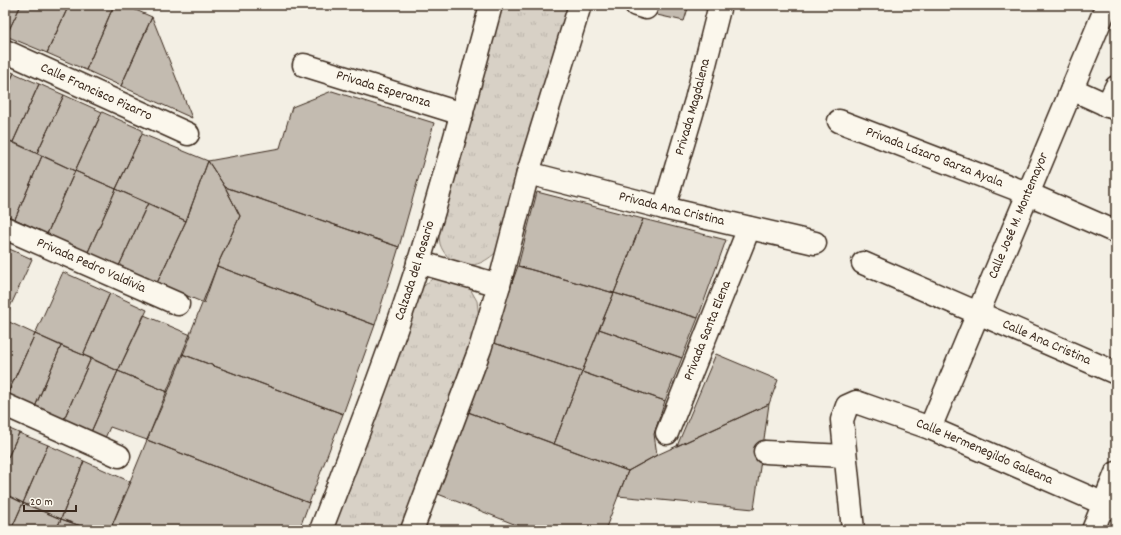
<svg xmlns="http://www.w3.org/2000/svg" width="1121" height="535" font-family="Dekko,sans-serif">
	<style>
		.park { fill: url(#park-tufts); stroke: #8a7e72 }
		.building { fill: #c3bbb0; stroke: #3b2a1e }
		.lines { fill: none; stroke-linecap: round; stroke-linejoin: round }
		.minor-casing { stroke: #3b2a1e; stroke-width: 25 }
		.minor { stroke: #fbf7ec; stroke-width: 22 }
		.labels { text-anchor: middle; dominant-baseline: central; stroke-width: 4; stroke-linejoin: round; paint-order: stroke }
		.street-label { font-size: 14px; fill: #3b2a1e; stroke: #fbf7ec }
	</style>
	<defs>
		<pattern id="park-tufts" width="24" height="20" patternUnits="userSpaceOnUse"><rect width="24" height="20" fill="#d8d1c6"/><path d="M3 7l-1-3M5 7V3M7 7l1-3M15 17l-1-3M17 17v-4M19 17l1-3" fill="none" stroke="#bab4aa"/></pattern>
	</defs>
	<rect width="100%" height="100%" fill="#f3efe4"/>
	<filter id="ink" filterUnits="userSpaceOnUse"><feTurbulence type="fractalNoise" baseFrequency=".025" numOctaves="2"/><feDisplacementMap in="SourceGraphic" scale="8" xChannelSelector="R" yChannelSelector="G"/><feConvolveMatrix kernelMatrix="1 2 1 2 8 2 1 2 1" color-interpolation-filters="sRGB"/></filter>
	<g filter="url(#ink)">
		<path class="park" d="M499 5H569L500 248C488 261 474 270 456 262 448 258 443 253 440 244 439 239 439 233 439 228Z
			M432 279H451L468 285 477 301 479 318 400 530H329L417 292Z"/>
		<path class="building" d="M5 5H21L6 36 5 35Z
			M21 5H69L47 53 6 36Z
			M69 5H114L86 70 47 53Z
			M114 5H124L152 17 121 86 86 70Z
			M659 5H689L684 21 657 15Z
			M152 17 192 118 121 86Z
			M5 69 14 73 5 91Z
			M14 73 39 84 13 142 5 139V91Z
			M39 84 64 95 37 153 13 142Z
			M332 91 434 123 399 247 225 187 208 161 280 148 292 107Z
			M64 95 102 112 75 171 37 153Z
			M102 112 142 130V134L116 189 75 171Z
			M142 134 208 161 186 221 116 189Z
			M5 139 42 156 15 219 5 215Z
			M42 156 75 171 47 234 15 219Z
			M208 161 225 187 240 216 217 266 204 303 157 283 186 221Z
			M75 171 116 189 88 252 47 234Z
			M225 187 399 247 375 325 217 266 240 216Z
			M116 189 148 203 119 266 88 252Z
			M537 192 643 219 614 293 518 266Z
			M148 203 186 221 157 283 119 266Z
			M643 219 726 240 698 318 614 293Z
			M5 247 32 259 5 318Z
			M217 266 375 325 343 414 182 354Z
			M518 266 614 293 582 372 491 342Z
			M63 272 110 293 83 355 35 334Z
			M110 293 147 310 118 371 83 355Z
			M614 293 698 318 682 358 599 329Z
			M144 315 191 335 168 392 118 371Z
			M5 320 35 334 7 395 5 394Z
			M599 329 682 358 665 401 582 372Z
			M35 334 61 346 35 407 7 395Z
			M491 342 582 372 554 444 468 412Z
			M61 346 91 358 64 419 35 407Z
			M182 354 343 414 309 503 147 440Z
			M716 354 778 380 769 404 677 446Z
			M91 358 118 371 91 432 64 419Z
			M118 371 168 392 147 440 110 427 105 438 91 432Z
			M582 372 665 401 654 434 657 455 628 471 554 444Z
			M769 404 754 509 618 496 628 471 657 455Z
			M468 412 628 471 605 530H529L438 494Z
			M5 427 19 433 5 464Z
			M19 433 48 445 23 503 5 494V464Z
			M147 440 309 503 299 530H110Z
			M48 445 84 461 61 519 23 503Z
			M84 461 131 482 110 530H92L61 519Z
			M5 494 23 503 11 530H5Z
			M23 503 61 519 56 530H11Z
			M61 519 92 530H56Z"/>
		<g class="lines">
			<defs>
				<g id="minor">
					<path d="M636 5 646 8"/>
					<path id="s1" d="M5 51 188 134"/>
					<path id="s2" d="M304 65 462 114"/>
					<path d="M1072 89 1116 109"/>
					<path d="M1107 106 1116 87"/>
					<path id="s3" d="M839 121 1029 194 1116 232"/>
					<path id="s4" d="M528 173 664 208 815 243"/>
					<path id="s5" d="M664 208 696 100 720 5"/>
					<path id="s6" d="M5 228 178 304"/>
					<path d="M418 262 499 285"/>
					<path id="s7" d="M863 263 1116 373"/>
					<path d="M5 405 119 456"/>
					<path id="s8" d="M930 428 1107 5"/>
					<path id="s9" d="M667 433 749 228"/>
					<path d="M765 452 844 456"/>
					<path id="s10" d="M321 530C355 441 390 352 419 261 445 176 468 91 491 5"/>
					<path d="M412 530 480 349 499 285 528 173 580 5"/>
					<path id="s11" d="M853 530 842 420 847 406 856 402 930 428 1116 509"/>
					<path d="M1093 530 1116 473"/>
				</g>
			</defs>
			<use href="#minor" class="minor-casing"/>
			<use href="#minor" class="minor"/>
		</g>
	</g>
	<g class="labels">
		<g class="street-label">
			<text stroke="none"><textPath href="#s2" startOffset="83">Privada Esperanza</textPath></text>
			<text stroke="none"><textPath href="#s1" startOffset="100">Calle Francisco Pizarro</textPath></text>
			<text stroke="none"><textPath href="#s5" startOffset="105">Privada Magdalena</textPath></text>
			<text stroke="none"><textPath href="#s3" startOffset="102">Privada Lázaro Garza Ayala</textPath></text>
			<text stroke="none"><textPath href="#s4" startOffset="148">Privada Ana Cristina</textPath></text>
			<text stroke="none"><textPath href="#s8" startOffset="230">Calle José M. Montemayor</textPath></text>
			<text stroke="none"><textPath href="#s6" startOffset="94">Privada Pedro Valdivia</textPath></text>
			<text stroke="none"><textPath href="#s10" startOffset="276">Calzada del Rosario</textPath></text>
			<text stroke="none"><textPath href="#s9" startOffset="110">Privada Santa Elena</textPath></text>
			<text stroke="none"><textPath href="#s7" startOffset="200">Calle Ana Cristina</textPath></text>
			<text stroke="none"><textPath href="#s11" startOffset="273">Calle Hermenegildo Galeana</textPath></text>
		</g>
	</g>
	<rect width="1121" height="535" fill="none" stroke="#fbf7ec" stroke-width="20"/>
	<rect x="10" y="10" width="1101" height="515" fill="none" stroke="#3b2a1e" stroke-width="1.5" filter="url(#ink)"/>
	<path d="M24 505v6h52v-6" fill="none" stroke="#3b2a1e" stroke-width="2"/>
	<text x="30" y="505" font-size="12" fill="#3b2a1e" stroke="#fbf7ec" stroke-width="3" paint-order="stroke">20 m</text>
</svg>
